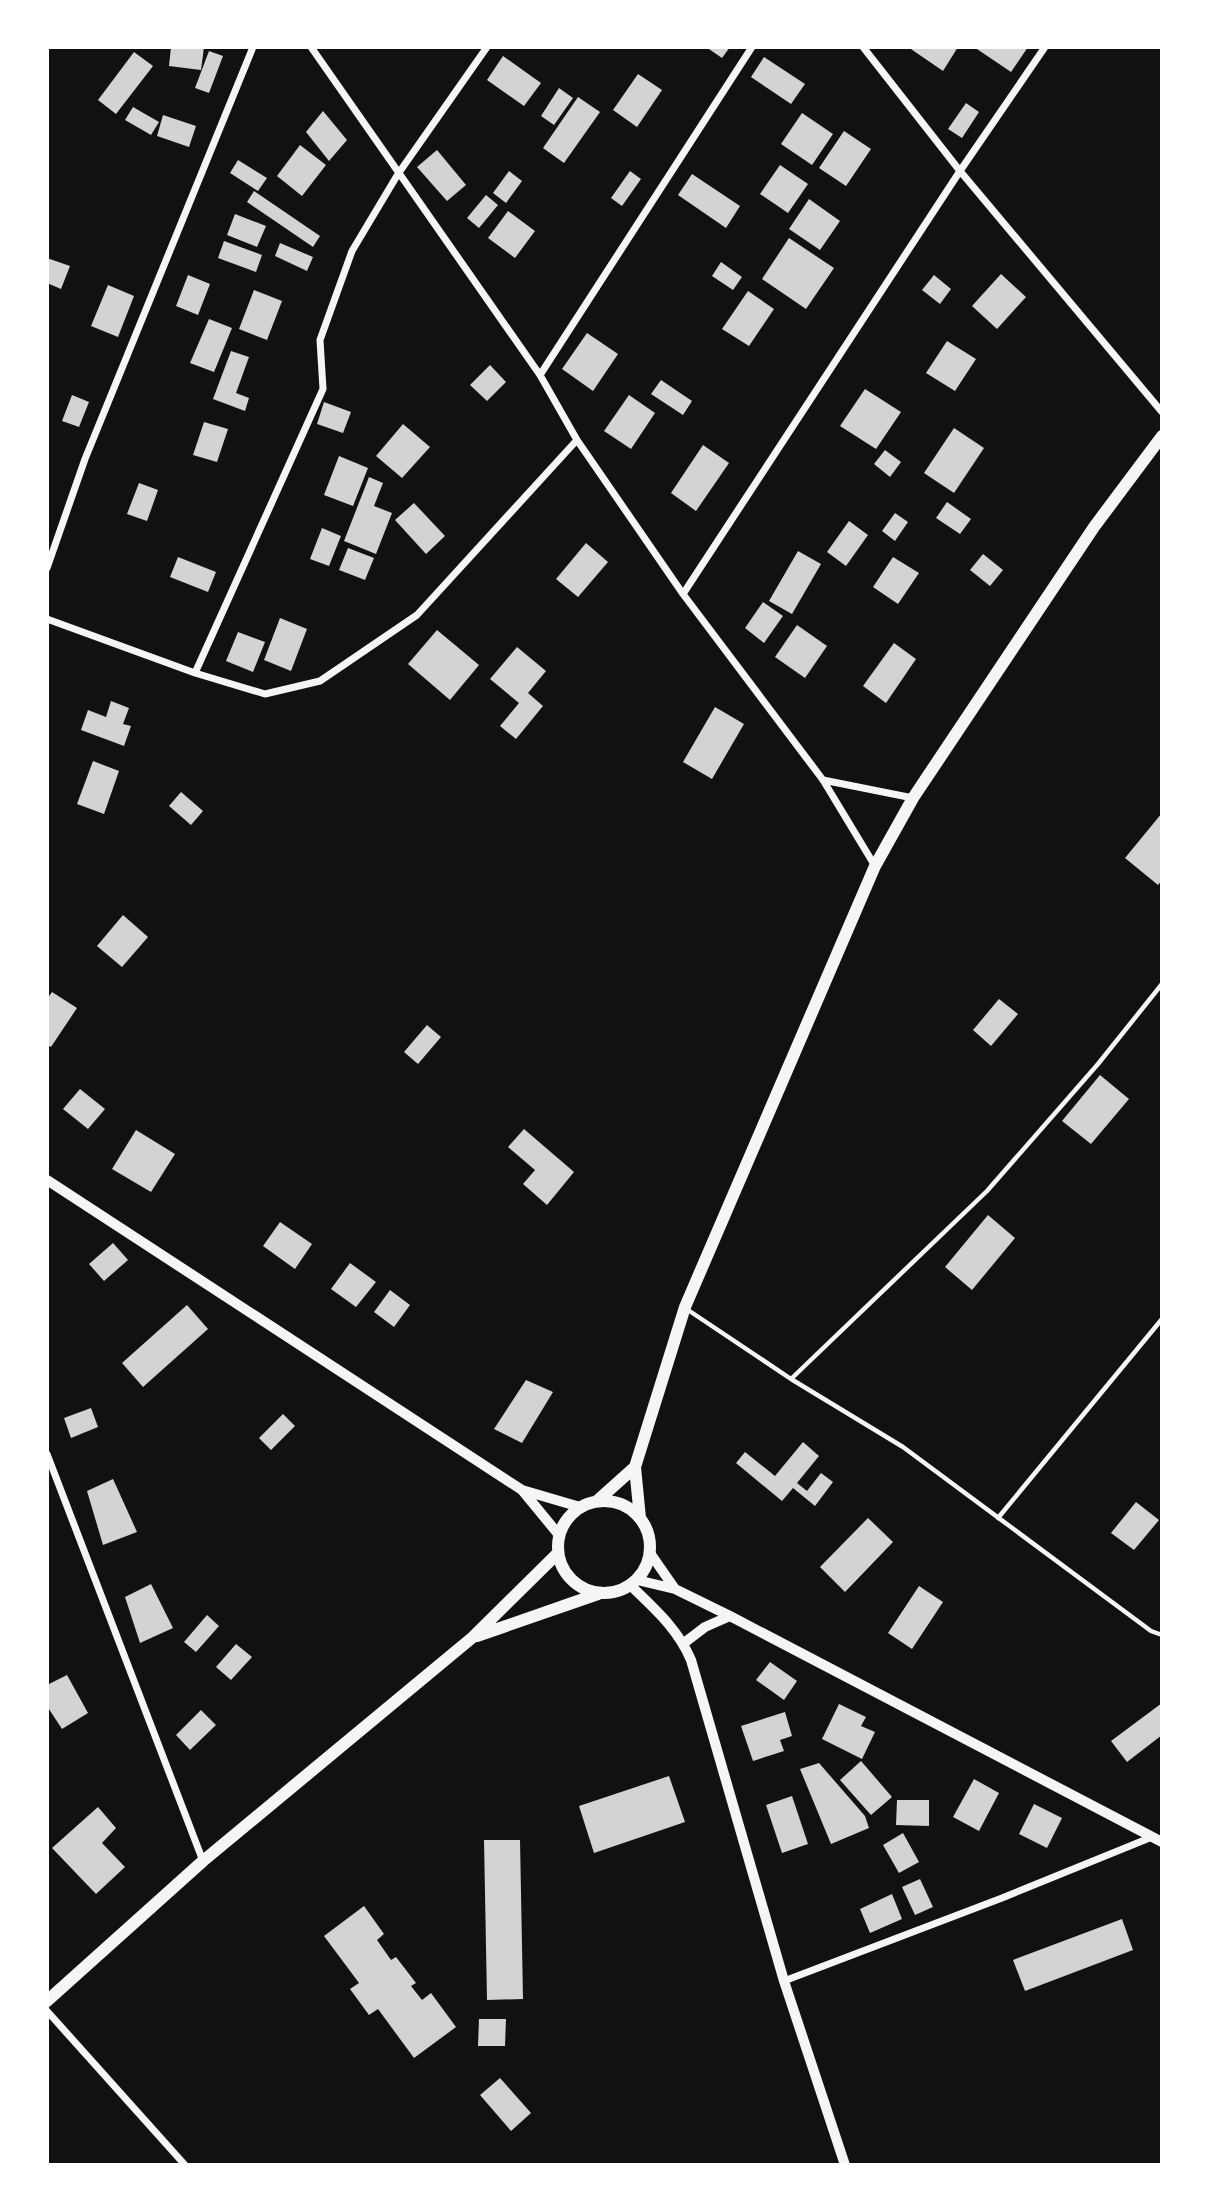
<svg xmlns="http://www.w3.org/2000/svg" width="1209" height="2212" font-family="Inter,sans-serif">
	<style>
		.building { fill: #d3d3d3 }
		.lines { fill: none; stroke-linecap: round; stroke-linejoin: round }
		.service { stroke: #f5f5f5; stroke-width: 4.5 }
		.minor { stroke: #f5f5f5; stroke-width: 7 }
		.tertiary { stroke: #f5f5f5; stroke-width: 10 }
		.secondary { stroke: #f5f5f5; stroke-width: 12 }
	</style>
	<rect width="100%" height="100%" fill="#111"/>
	<path class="building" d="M171 47H204L201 70 169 66Z
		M706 47H730L722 58Z
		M908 47H958L943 71Z
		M974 47H1028L1011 72Z
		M209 51 223 56 209 93 195 88Z
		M134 52 153 66 116 114 98 100Z
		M503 56 541 83 524 106 487 80Z
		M764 57 805 84 791 104 751 77Z
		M638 74 662 90 637 127 613 110Z
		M559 88 573 98 554 125 541 116Z
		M578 97 600 112 564 163 543 148Z
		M966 103 979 112 962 138 948 129Z
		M133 107 159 122 151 135 125 120Z
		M323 111 347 140 329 161 306 132Z
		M802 113 833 134 812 165 781 144Z
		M163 115 196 126 189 147 157 136Z
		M844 131 871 149 846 186 819 168Z
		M300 145 326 165 302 196 277 176Z
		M437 150 466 185 447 201 417 167Z
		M238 160 267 178 258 191 230 173Z
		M780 165 808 184 788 213 760 194Z
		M509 171 522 181 506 203 493 193Z
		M630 171 641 179 622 206 611 198Z
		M692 174 740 206 726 228 678 195Z
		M254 191 320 236 313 247 247 202Z
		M486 195 498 205 479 228 467 218Z
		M809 199 840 221 820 250 789 229Z
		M508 211 535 231 515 258 488 238Z
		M235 214 266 226 257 247 227 235Z
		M789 238 834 268 806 309 762 279Z
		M224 241 262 255 256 272 218 258Z
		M280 243 313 257 307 271 275 256Z
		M47 258 70 266 61 289 47 283Z
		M721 262 742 277 733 290 712 276Z
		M1001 274 1026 297 997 329 972 306Z
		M188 275 210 284 198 315 176 306Z
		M934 275 951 289 940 304 922 290Z
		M108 285 134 296 118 337 91 326Z
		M254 290 282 301 267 340 239 329Z
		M748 291 774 309 749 346 722 329Z
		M209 319 232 328 214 372 190 363Z
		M587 333 618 354 593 391 562 369Z
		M947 341 976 359 955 391 926 373Z
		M231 351 249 357 236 393 249 398 245 411 213 399Z
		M490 365 506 382 487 401 470 385Z
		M661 380 692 401 683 415 651 394Z
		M865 389 901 412 876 449 840 426Z
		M72 395 89 402 79 427 62 421Z
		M629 395 655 413 631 449 604 431Z
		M324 402 351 412 343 433 317 424Z
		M204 422 228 429 217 462 193 455Z
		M403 424 430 447 402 478 376 456Z
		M954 428 984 448 954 493 924 473Z
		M703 445 729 463 696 511 671 493Z
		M885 450 901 462 890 477 874 464Z
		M339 456 368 468 353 506 324 495Z
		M369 477 383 483 374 506 392 513 376 554 344 541Z
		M139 483 158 490 147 521 127 514Z
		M947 502 971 519 960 534 936 518Z
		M414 503 445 536 426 554 395 520Z
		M895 513 908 522 895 541 882 531Z
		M849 521 868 535 846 566 827 552Z
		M322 528 341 536 329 566 310 559Z
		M586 543 608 562 578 597 556 579Z
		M348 548 374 558 365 580 339 570Z
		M798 551 821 564 792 614 769 601Z
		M983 554 1003 570 990 586 970 570Z
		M178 557 216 572 208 592 170 577Z
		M893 557 919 573 898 604 873 587Z
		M763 602 783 616 764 643 745 628Z
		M280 618 307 629 291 671 264 660Z
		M797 625 827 646 805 678 775 657Z
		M437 630 479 665 450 700 408 664Z
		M238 632 265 642 253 672 226 661Z
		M894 643 916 659 886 703 863 686Z
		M517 647 546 671 528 693 543 706 516 739 500 726 519 703 490 679Z
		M111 701 129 708 123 724 131 726 124 746 81 730 88 710 106 717Z
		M715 707 744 724 712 779 683 762Z
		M93 761 119 771 104 814 77 804Z
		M181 792 203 811 191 825 169 806Z
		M1162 813V880L1158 885 1125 858Z
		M123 915 148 937 122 967 97 946Z
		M52 992 77 1008 51 1047 47 1045V999Z
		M999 999 1018 1014 991 1046 973 1030Z
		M427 1025 441 1037 418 1064 404 1052Z
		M1100 1075 1129 1099 1091 1144 1062 1121Z
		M80 1089 105 1109 88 1129 63 1109Z
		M524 1129 574 1172 547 1205 523 1184 535 1170 508 1147Z
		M136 1130 175 1154 151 1192 112 1169Z
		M988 1215 1015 1238 972 1290 945 1267Z
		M280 1222 312 1244 295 1269 263 1246Z
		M113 1243 128 1260 104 1281 89 1264Z
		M350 1263 376 1282 356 1307 331 1289Z
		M390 1290 410 1305 394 1327 374 1312Z
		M187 1305 208 1329 143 1387 122 1363Z
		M526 1380 553 1392 522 1443 494 1429Z
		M91 1408 98 1427 71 1438 64 1418Z
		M283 1414 295 1426 271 1450 259 1438Z
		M803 1442 819 1456 797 1483 807 1491 821 1473 833 1482 815 1506 793 1488 782 1501 736 1463 745 1452 775 1476Z
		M113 1479 137 1532 103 1545 87 1491Z
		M1136 1502 1159 1520 1134 1550 1111 1533Z
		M868 1518 893 1542 845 1592 820 1567Z
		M151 1584 173 1628 140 1643 125 1597Z
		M919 1586 943 1602 912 1649 888 1633Z
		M207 1615 219 1626 196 1652 184 1642Z
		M236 1644 252 1657 231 1680 216 1667Z
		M770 1662 797 1681 784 1700 756 1680Z
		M67 1675 88 1713 62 1729 47 1706V1685Z
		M1162 1703V1735L1127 1762 1111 1741Z
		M839 1704 866 1717 861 1726 875 1732 862 1759 822 1739Z
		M201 1710 216 1725 190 1750 176 1735Z
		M785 1712 792 1736 780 1740 784 1751 753 1761 741 1726Z
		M861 1761 892 1797 871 1815 840 1780Z
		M819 1763 865 1816 869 1828 831 1844 800 1769Z
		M669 1776 685 1822 594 1853 579 1806Z
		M974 1779 999 1793 979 1831 953 1817Z
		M792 1796 808 1844 782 1853 766 1805Z
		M897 1800H929V1826L896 1825Z
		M1034 1804 1062 1818 1047 1848 1019 1834Z
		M98 1807 116 1828 102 1843 125 1867 96 1894 52 1848Z
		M903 1833 919 1862 899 1873 883 1845Z
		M484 1840H520L523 1999 487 2000Z
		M920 1879 933 1907 915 1915 902 1887Z
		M892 1894 902 1919 870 1933 860 1909Z
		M364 1906 384 1934 377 1940 391 1960 396 1957 416 1983 411 1986 422 2000 431 1993 456 2027 414 2058 378 2009 369 2015 350 1989 359 1983 324 1936Z
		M1122 1919 1133 1950 1025 1991 1013 1960Z
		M479 2019H506L505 2046H478Z
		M500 2078 531 2113 511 2131 480 2095Z"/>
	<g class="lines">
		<path class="service" d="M685 1308 791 1379 903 1447 1151 1631 1162 1635
			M791 1379 987 1191 1098 1064 1162 984
			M998 1518 1162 1319"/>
		<path class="minor" d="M311 47 540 375 577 440 683 594
			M863 47 960 171 1162 412
			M540 375 752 47
			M47 568 85 459 253 47
			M47 619 195 673 265 694 320 681 417 615 577 440
			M195 673 323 389 320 340 352 251 398 174 487 47
			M823 780 913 798
			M875 866 823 780 683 594 960 171 1045 47
			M47 1454 203 1861
			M784 1981 1002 1898 1152 1837
			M47 2011 185 2165"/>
		<path class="tertiary" d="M47 1180 522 1490 580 1507
			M522 1490 559 1535
			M650 1553 675 1589
			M637 1580 675 1589 730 1616 1162 1842
			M630 1585C654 1608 678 1629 691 1660L784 1981 845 2165
			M684 1643 705 1627 730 1616"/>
		<path class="secondary" d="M558 1547a46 46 0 1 1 92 0a46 46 0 1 1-92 0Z
			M597 1501 635 1467
			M640 1518 635 1467 685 1307 875 866 913 798 1094 527 1162 436
			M477 1636 598 1594
			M47 2001 203 1861 473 1637 558 1553"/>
	</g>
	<rect width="1209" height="2212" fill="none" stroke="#ffffff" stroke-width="98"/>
</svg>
